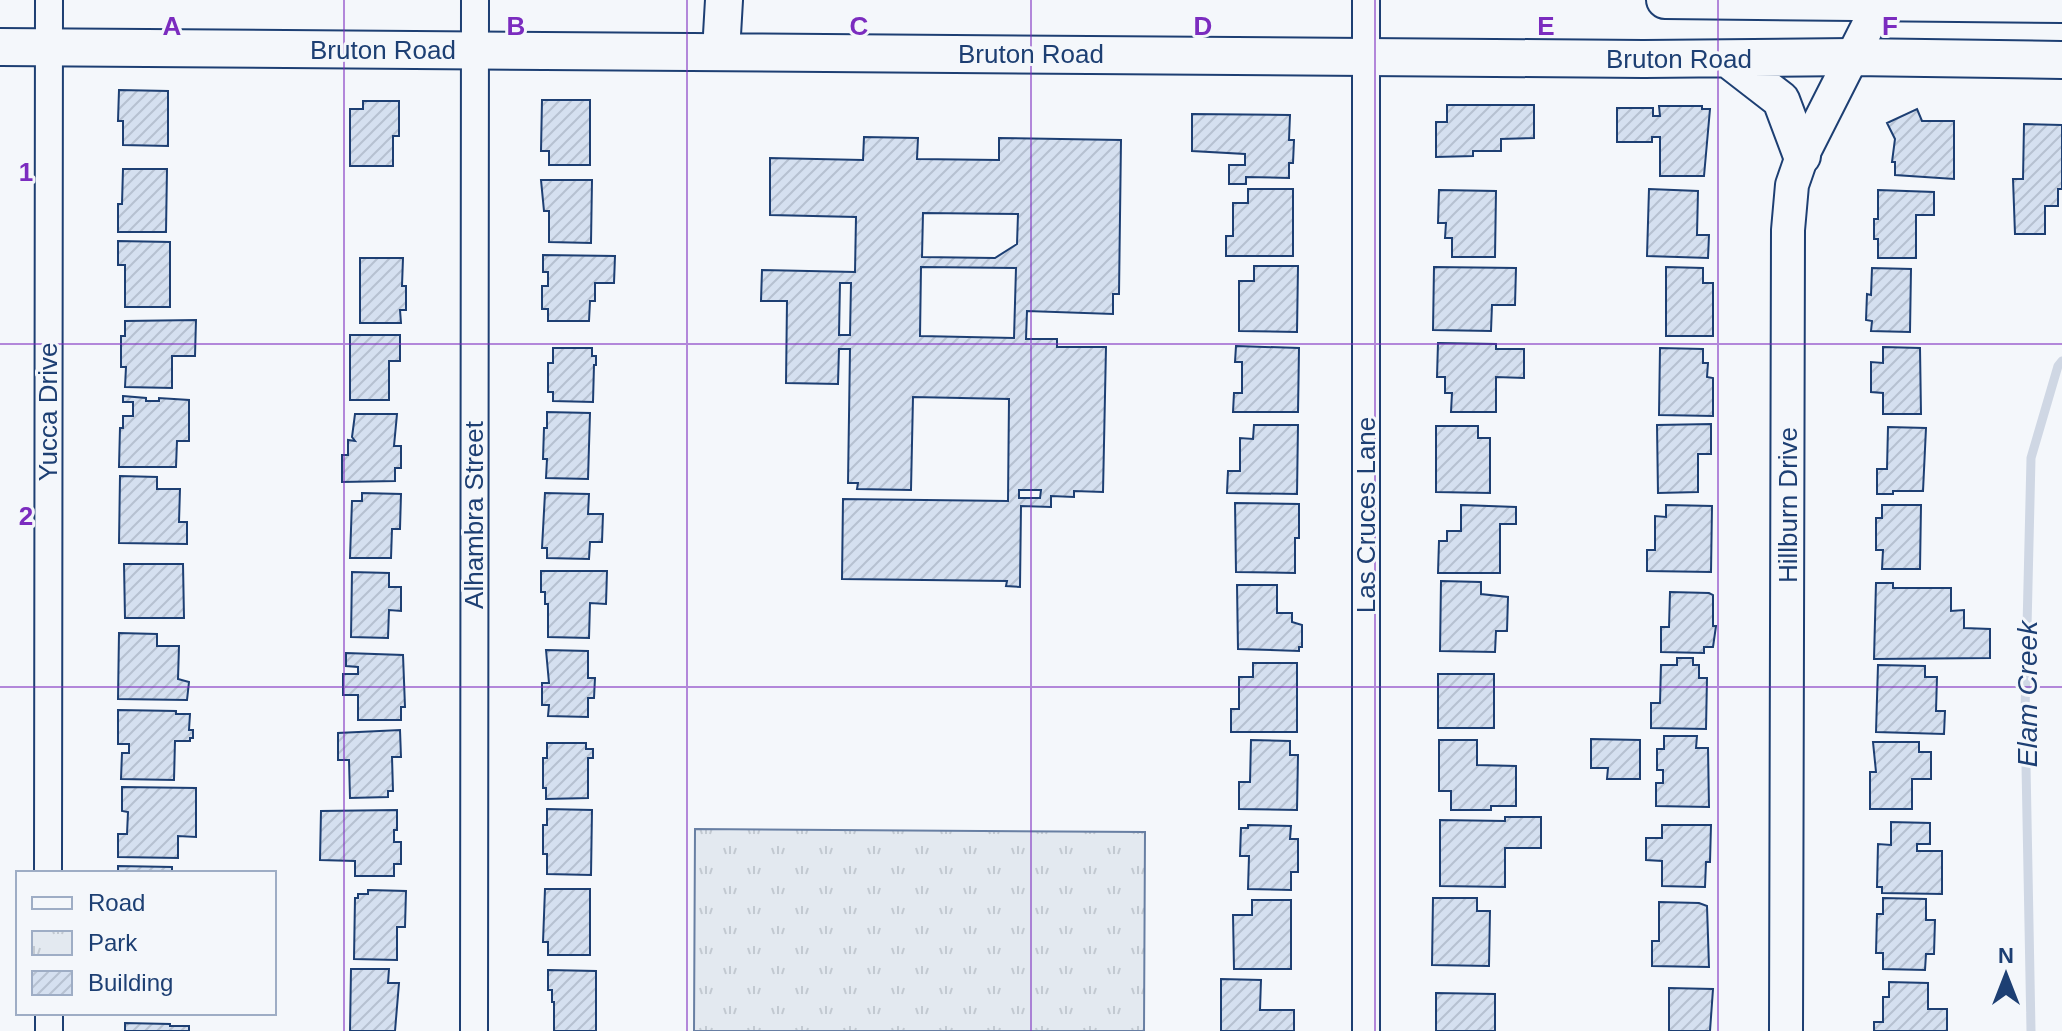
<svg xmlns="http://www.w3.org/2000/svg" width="2062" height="1031" font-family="Helvetica,sans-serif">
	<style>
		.park { fill: url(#park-tufts); stroke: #687fa3; stroke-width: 2 }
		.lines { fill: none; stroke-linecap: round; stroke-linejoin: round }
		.stream { stroke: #cfd7e4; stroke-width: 9 }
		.building { fill: url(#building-hatch); stroke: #1d3f73; stroke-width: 2; fill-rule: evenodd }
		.minor-casing { stroke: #1d3f73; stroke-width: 30 }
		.tertiary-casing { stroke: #1d3f73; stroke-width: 36 }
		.secondary-casing { stroke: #1d3f73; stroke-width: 40 }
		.minor { stroke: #f4f7fb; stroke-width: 26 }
		.tertiary { stroke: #f4f7fb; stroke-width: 32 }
		.secondary { stroke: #f4f7fb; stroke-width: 36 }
		.grid { fill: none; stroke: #7b2cbf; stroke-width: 2; stroke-opacity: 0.55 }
		.labels { text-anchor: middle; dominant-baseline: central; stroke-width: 6; stroke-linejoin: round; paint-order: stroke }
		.street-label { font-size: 26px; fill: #1d3f73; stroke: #f4f7fb }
		.water-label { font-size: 28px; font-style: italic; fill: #1d3f73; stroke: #f4f7fb }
		.grid-label { font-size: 26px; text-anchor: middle; font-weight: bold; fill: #7b2cbf; stroke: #f4f7fb; stroke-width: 6; stroke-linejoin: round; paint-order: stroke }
	</style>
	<defs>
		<pattern id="park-tufts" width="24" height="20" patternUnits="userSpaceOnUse" patternTransform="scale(2)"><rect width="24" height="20" fill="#e3e9f0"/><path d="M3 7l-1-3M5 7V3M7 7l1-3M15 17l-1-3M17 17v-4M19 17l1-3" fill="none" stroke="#c2c9d1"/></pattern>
		<pattern id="building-hatch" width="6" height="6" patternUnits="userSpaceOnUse" patternTransform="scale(2)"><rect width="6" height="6" fill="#d5e0f0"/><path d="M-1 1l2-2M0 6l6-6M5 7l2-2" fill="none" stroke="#b6c1d1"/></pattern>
	</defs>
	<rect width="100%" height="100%" fill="#f4f7fb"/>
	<path class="park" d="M695 829 1145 832 1144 1031H694Z"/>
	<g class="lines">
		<path class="stream" d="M2031 1031 2025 712 2031 458 2058 366 2062 361"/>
	</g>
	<path class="building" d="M119 90 168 91V146L123 145V121H118Z
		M542 100H590V165H549V151H541Z
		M363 101H399V136H393V166H350V109H363Z
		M1447 105H1534V138L1501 139V151H1473V156L1436 157V122H1447Z
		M1659 106H1702V109H1710L1704 176H1660V137H1652V142H1617V108H1653V116H1660Z
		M1917 109 1922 121H1954V179L1895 175V162H1892L1895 139 1887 123Z
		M1192 114 1290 115 1289 140H1294L1293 163H1289V178L1246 177V184H1229V165H1245V154L1192 151Z
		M2024 124 2062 125V189H2058V206H2045V234H2015L2013 179H2023Z
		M864 137 918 138 917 159 999 160V138L1121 140 1119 294H1113V314L1027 311 1026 339H1057V347H1106L1103 492 1074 491V497L1051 496V507L1021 506 1020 587 1006 586 1007 581 842 579 843 499 1008 501 1009 399 913 397 911 490 857 489 858 483H848L850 349H839L838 384 786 383 787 301H761L762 270 855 272 856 217 770 215V158L863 160ZM923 213 1018 214 1017 244 995 258 922 257ZM921 267 1016 268 1014 338 920 336ZM840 283H851L850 335H839ZM1019 490H1041L1040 498H1019Z
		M123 169H167L166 232H118V204H122Z
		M541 180H592L591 243 549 242V211H544Z
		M1248 189H1293V256H1226V236H1233V203H1248Z
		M1649 189 1698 191 1697 235H1709L1708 258 1647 256Z
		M1439 190 1496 191 1495 257H1452V238H1445L1446 223H1438Z
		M1878 190 1934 192V215H1916V258H1878V239H1874V219H1878Z
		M118 241 170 242V307H125V265H118Z
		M543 255 615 256 614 283H595V301H590L589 321H548V309H542V286H548V272H543Z
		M360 258H403L402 286H406V310H400L401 323H360Z
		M1254 266H1298L1297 332 1239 331V281H1254Z
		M1434 267 1516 268 1515 305H1492L1491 331 1433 330Z
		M1666 267 1703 268V283H1713V336H1666Z
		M1872 268 1911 269 1910 332 1871 331 1872 321 1866 320 1867 294 1871 295Z
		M196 320 195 356H172V388L125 387 126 367H121V336H125V321Z
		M350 335H400V361H389V400H350Z
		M1438 343 1496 344V349H1524V378L1496 377V412H1451L1452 393H1445V377H1437Z
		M1236 346 1299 348 1298 412H1233L1234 393H1242V362H1235Z
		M1883 347 1920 348 1921 414H1883V393L1871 392V362L1883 363Z
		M553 348H592V356H596V365H594L593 402 553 401V392H548V363H553Z
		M1660 348 1703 349V363H1708L1707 377 1713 378V416L1659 415Z
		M123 396 146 398V401H159V398L189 400V441H177L176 467H119L120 428H123V416H133V402H123Z
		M547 412 590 413 588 479 546 478 547 459H543L544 428H547Z
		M355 414H397L394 446H401V468H395V481L342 482V455H348V440L355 441 352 437Z
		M1711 424V454H1698V492L1658 493 1657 425Z
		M1254 425H1298L1297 494 1227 493 1228 471H1240V438L1253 439Z
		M1436 426H1478V438H1490V493L1436 492Z
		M1888 427 1926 428 1923 491H1893V494H1877V469H1887Z
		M120 476 157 477V489H180L179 522H187V544L119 543Z
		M362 493 401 494 400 529H392L391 558H350L352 501H362Z
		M545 493 589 494 588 514H603L602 542H590L589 559 547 558V548H542Z
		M1235 503 1299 504V538H1295V573L1236 572Z
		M1461 505 1516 507V524H1500V573H1438L1439 541H1447V531H1461Z
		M1666 505 1712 506 1711 572 1647 571V550H1655V516L1666 517Z
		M1882 505H1921L1920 569H1882L1883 550H1876V518H1882Z
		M124 564H183L184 618H125Z
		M541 571H607L606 604 590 603 589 638 548 637V604H545V592H541Z
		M352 572 389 573V587H401V611L389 610 388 638 351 637Z
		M1441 581 1481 582V594L1508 597 1507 631H1496L1495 652 1440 651Z
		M1876 583H1893V588H1951V611L1964 610V628L1990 629V658L1874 659Z
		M1237 585H1277V613H1292V622L1302 625V647H1299V651L1238 649Z
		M1670 592 1709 593 1713 595V626H1716L1713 647H1704V653L1661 652V627H1669Z
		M119 633 157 634V646H179L178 679 189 682 187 700 118 699Z
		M546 650 588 651V678H595L594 698H588V717L548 716 549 705H542V683H549Z
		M346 653 403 655 405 707H401V720H358V695H343V674H358V667L346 666Z
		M1677 658H1693V665H1699V678H1707L1706 729 1651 728V703H1660L1661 665H1677Z
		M1253 663H1297V732H1231V709H1239V677H1253Z
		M1878 665 1925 666V677H1937L1936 711H1945L1944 734 1876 732Z
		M1438 674H1494V728H1438Z
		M118 710 176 711V714H190L189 730H193V738H190V741H175L174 780 121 779 122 753H129V744H118Z
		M400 730 401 757H392L393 791H388V797L350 798 349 760H338V733Z
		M1664 736H1697L1696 748H1708L1709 807 1656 806V783H1663V770H1657V749H1664Z
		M1591 739 1640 740V779H1607L1608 768H1591Z
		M1251 740 1290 741V755H1298L1297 810 1239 809V782H1250Z
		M1439 740H1477V765L1516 766V806H1491V810H1451V791H1439Z
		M1873 742H1919V752H1931V779H1912V809H1870V772H1876Z
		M547 743H586V749H593V758H588V798L546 799V788H543V758H547Z
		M122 787 196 788V837L178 836V858L118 857V834H127L128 812 122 811Z
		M547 809 592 810 591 875 547 874V854H543V825H547Z
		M397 810V830H394V842H401V864H394V876H355V861L320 860 321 811Z
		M1505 817H1541V848H1505V887L1440 886V820L1505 821Z
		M1891 822 1930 823V844H1917V851H1942V894L1882 893V887H1877L1878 844 1891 845Z
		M1248 825 1291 826 1290 839H1298V872H1291V890L1248 889 1249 856H1240L1241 828H1248Z
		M1662 825H1711L1710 862H1706L1705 887 1662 886V861L1646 860V838H1662Z
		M118 866 172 867V873H118Z
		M545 889H590V955H548V942H543Z
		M368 890 406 891 405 927H397V960L354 959 355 898H358V894H368Z
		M1433 898H1477V911H1490L1489 966 1432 965Z
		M1883 898 1926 899V920H1935L1934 954H1926L1925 970 1883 969V953H1876L1877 914H1883Z
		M1252 900H1291V969H1234L1233 915H1252Z
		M1659 902 1699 903 1707 906 1709 967 1652 966V941H1659Z
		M351 969H389L388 983H399L395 1031H350Z
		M548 970 596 971V1031H554V1002H552V990H548Z
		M1221 979 1261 980 1260 1010H1294V1031H1221Z
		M1889 982 1928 983V1009H1947V1031H1874V1022H1883V997H1889Z
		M1669 988 1713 989 1710 1031H1669Z
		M1436 993 1495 994V1031H1436Z
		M125 1023 170 1024V1026H189V1031H125Z"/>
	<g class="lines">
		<defs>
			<path id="minor" d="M48 873 49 0
				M49 1013V1031
				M474 1031 475 0
				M1366 1031V0"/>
			<path id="tertiary" d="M1786 1031 1788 230 1792 185 1802 156 1881 0"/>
			<path id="secondary" d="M1665 0 2062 4
				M0 47 1644 59 1853 57 2062 60
				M721 52 724 0
				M1728 59 1781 100 1802 156"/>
		</defs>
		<use href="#minor" class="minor-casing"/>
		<use href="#tertiary" class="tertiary-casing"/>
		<use href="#secondary" class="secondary-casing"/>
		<use href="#minor" class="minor"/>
		<use href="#tertiary" class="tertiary"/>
		<use href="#secondary" class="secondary"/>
	</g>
	<path class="grid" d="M344 0V1031M687 0V1031M1031 0V1031M1375 0V1031M1718 0V1031M0 344H2062M0 687H2062"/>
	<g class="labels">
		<g class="street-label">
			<text x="383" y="50">Bruton Road</text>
			<text x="1031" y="54">Bruton Road</text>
			<text x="1679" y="59">Bruton Road</text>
			<text transform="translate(48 412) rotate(-90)">Yucca Drive</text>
			<text transform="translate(1788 505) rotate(-90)">Hillburn Drive</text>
			<text transform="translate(474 515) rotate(-90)">Alhambra Street</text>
			<text transform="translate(1366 515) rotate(-90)">Las Cruces Lane</text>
		</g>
		<g class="water-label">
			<text transform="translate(2027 694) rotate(-90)">Elam Creek</text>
		</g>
	</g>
	<g class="grid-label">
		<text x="172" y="35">A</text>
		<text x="516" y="35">B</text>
		<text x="859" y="35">C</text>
		<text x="1203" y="35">D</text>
		<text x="1546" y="35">E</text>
		<text x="1890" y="35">F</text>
		<text x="26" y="181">1</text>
		<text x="26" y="525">2</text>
	</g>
	<rect x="16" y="871" width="260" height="144" fill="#f4f7fb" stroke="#9eadc5" stroke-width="2"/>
	<rect x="32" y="897" width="40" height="12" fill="#f4f7fb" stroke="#9eadc5" stroke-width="2"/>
	<text x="88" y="911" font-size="24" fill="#1d3f73">Road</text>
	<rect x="32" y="931" width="40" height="24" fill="url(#park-tufts)" stroke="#9eadc5" stroke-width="2"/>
	<text x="88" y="951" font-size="24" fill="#1d3f73">Park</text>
	<rect x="32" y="971" width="40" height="24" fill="url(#building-hatch)" stroke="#9eadc5" stroke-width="2"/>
	<text x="88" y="991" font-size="24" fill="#1d3f73">Building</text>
	<g transform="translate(2006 975)" stroke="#f4f7fb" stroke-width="6" paint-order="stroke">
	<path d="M0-6L14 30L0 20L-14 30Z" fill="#1d3f73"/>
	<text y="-12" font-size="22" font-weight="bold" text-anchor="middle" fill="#1d3f73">N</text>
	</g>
</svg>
